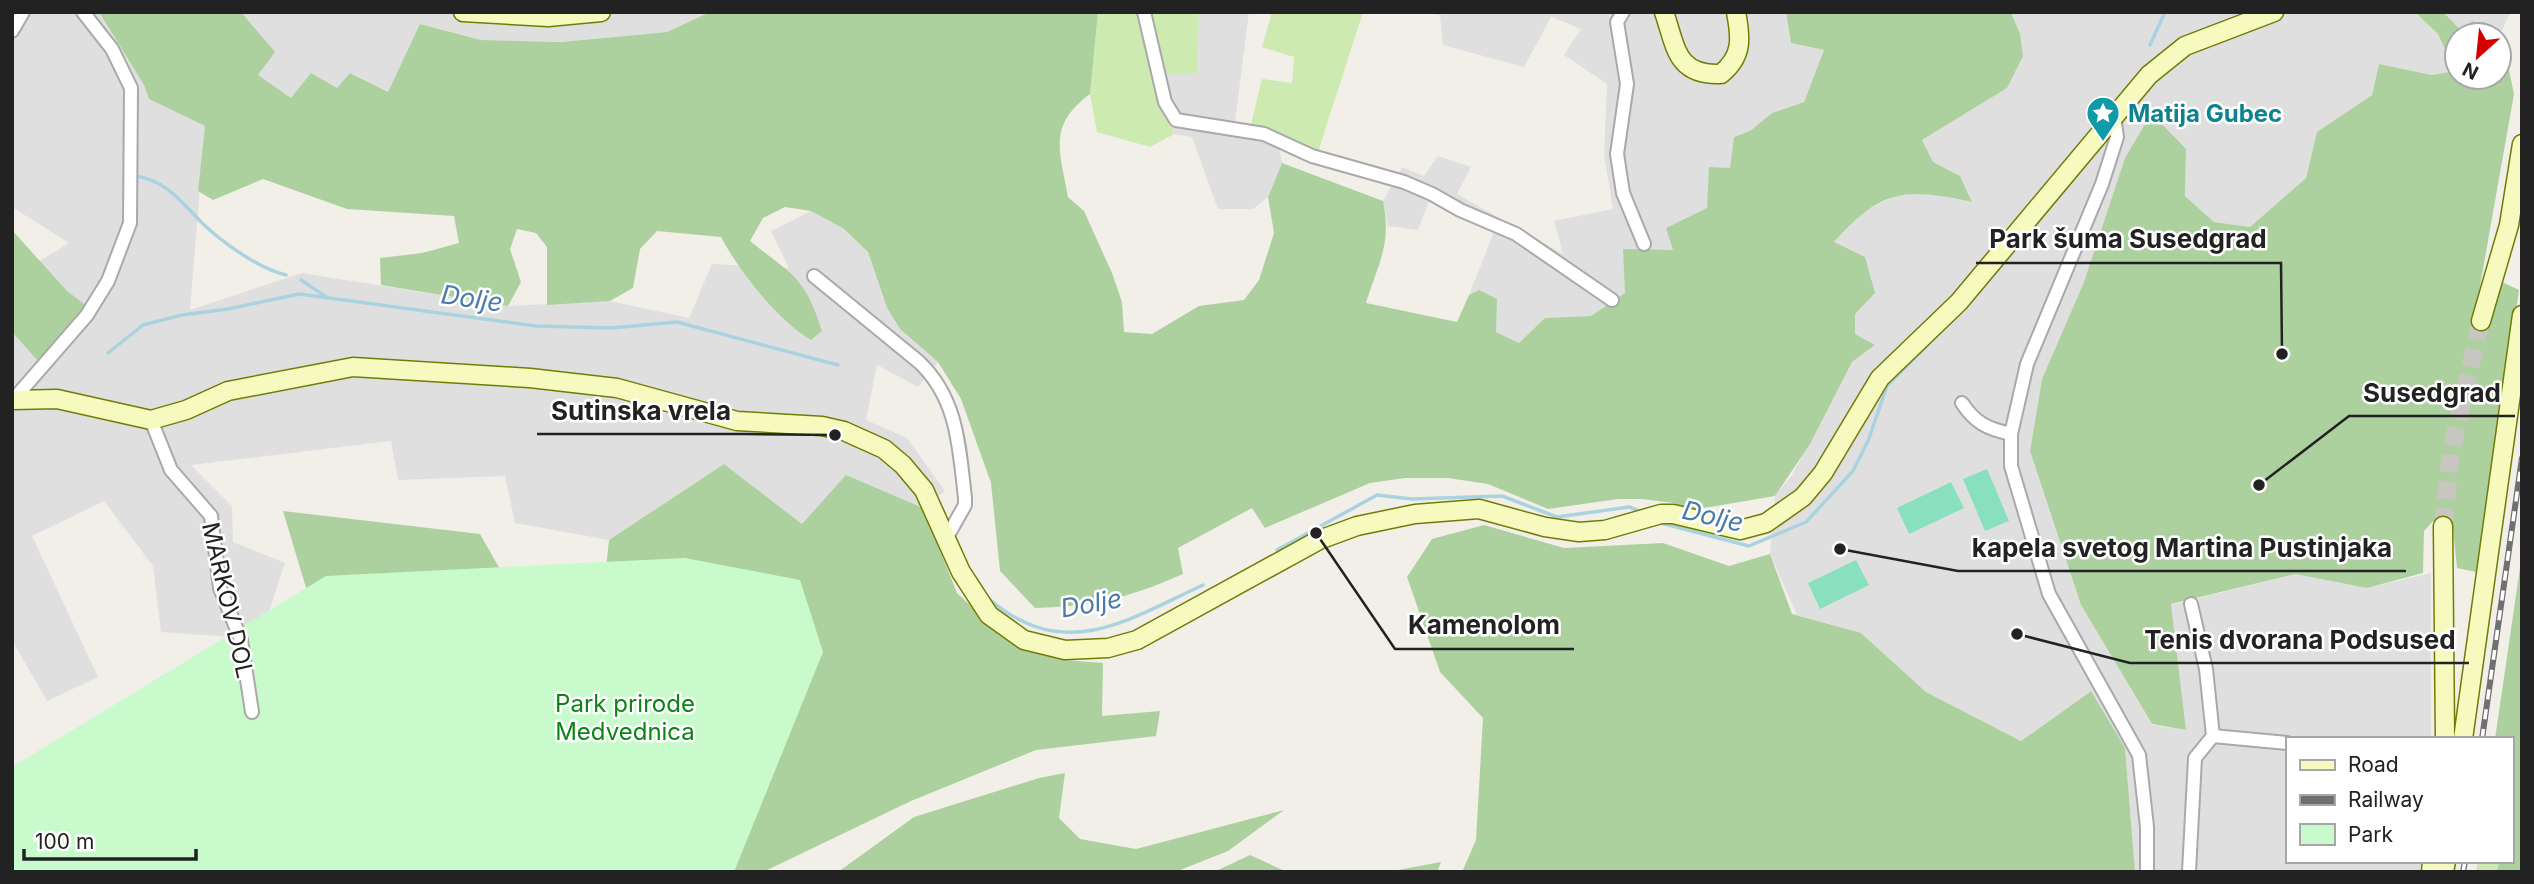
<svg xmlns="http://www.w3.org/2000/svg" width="2534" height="884" font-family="Inter,sans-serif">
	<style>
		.residential { fill: #e0dfdf }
		.grass { fill: #cdebb0 }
		.forest { fill: #add19e; fill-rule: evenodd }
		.park { fill: #c8facc }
		.pitch { fill: #88e0be }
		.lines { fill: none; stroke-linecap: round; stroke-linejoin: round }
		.stream { stroke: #aad3df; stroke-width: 3.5 }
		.secondary-tunnel { stroke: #c8c6c1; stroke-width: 18; stroke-dasharray: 18 9; stroke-linecap: butt }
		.street-casing { stroke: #a9a9a9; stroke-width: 16 }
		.secondary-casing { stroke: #707d05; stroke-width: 21 }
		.street { stroke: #fff; stroke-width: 12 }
		.secondary { stroke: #f7fabf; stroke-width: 18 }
		.rail-casing { stroke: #707070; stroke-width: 6 }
		.rail { stroke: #fff; stroke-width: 3.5; stroke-dasharray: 10; stroke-linecap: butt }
		.labels { text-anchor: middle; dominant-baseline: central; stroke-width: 5; stroke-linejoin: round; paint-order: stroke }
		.culture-label { font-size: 24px; font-weight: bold; fill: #0d838f; stroke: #fff; text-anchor: start }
		.street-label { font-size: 24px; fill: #222; stroke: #fff }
		.park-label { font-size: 24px; fill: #0c8416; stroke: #fff }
		.water-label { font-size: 26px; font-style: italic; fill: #4a7aab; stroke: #fff }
		.leader { fill: none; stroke: #222; stroke-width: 2.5 }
		.callout-dot { fill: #222; stroke: #fff; stroke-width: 2.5 }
		.callout-label { font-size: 26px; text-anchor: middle; font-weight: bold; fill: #222; stroke: #fff; stroke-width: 5; stroke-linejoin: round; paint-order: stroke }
	</style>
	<rect width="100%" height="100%" fill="#f2efe9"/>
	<path class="residential" d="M12 12H99L144 85 149 99 205 126 190 310 302 273 508 306 610 301 689 318 712 264 789 268 771 231 811 211 844 229 868 252 887 309 900 329 938 362 918 387 877 365 866 420 907 438 945 491 923 508 802 524 724 464 609 540 515 523 505 476 398 480 391 441 191 465 232 506 233 542 285 563 260 639 161 632 153 566 104 501 32 536 98 677 47 701 12 640V278L69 243 12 207Z
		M241 12H710L667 32 561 42 481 40 421 24 388 92 351 73 337 88 291 98 257 75Z
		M1199 12H1249L1235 122 1277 134 1282 163 1268 197 1253 209H1218L1192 137 1174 134 1155 92 1161 73H1197Z
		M1417 12H1786L1791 43 1824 50 1804 102 1772 113 1750 131 1734 137 1730 168 1707 208 1673 250 1625 293 1591 316 1545 319 1519 343 1495 332 1479 290 1469 295 1494 232 1429 201 1418 230 1388 226 1383 201 1402 167 1424 176 1438 156 1471 167 1457 194 1563 254 1554 221 1613 209 1604 155 1607 84 1564 55 1581 29 1551 17 1524 67 1443 45 1440 15Z
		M2011 12H2415L2438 34 2456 71 2432 75 2379 64 2372 95 2317 132 2306 178 2250 227 2214 222 2185 196 2186 149 2084 282 2042 379 2030 451 2081 605 2152 725 2186 730 2171 605 2295 574 2367 588 2431 573V739H2287V861H2421L2420 872H2135L2125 748 2090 691 2021 741 1926 692 1861 633 1797 615 1770 554 1775 496 1792 475 1852 362 1874 346 1855 334V314L1833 243 1857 216 1895 195 1928 193 1972 202 1960 176 1933 162 1922 140 2007 88 2020 34Z
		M2443 12H2511L2501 32 2473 22 2462 31Z"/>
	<path class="grass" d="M1098 12H1138L1155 92 1174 134 1150 147 1097 132 1090 94Z
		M1152 12H1199L1197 73H1161Z
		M1272 12H1363L1318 152 1250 128 1262 79 1292 83 1294 57 1262 47Z
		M2478 861H2499L2497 872H2476Z"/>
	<path class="forest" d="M99 12H241L275 52 258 75 291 98 311 73 337 88 350 73 388 92 420 24 481 40 561 42 667 32 710 12H1098L1090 94C1047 126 1060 151 1068 197L1084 211 1112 273 1122 302 1124 332 1152 334 1199 306 1244 300 1259 280 1274 233 1268 197 1282 163 1383 201C1392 244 1378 264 1366 303L1457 322 1469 295 1479 290 1497 299 1496 332 1519 343 1545 318 1591 316 1625 293 1623 249 1673 250 1666 228 1707 208 1709 167 1730 168 1734 137 1750 131 1772 113 1804 102 1824 50 1791 43 1786 12H2011L2020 34 2023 56 2007 88 1922 140 1933 162 1960 176 1972 202C1905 187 1881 189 1834 242L1865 257 1875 293 1855 314V334L1875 345 1852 362 1810 444 1775 496 1692 510 1674 503 1642 499H1618L1548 509 1488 484 1448 478H1405L1370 483 1265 528 1252 508 1178 548 1183 574C1128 598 1096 606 1035 608L1000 571 991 483 961 399 938 362 900 329 887 308 868 252 844 229 811 211 785 207 763 218 750 241C791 274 805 276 822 331L811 340C778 321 739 271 721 237L657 231 640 249 633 288 610 301 547 305V247L536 233 517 229 510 249 521 282 508 306 381 285 380 258 422 253 459 243 454 216 347 209 263 179 213 200 198 191 205 126 149 99 144 85Z
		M2415 12H2443L2462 31 2472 21 2501 32 2514 94 2474 320 2485 328 2502 282 2519 290 2481 573 2457 568 2453 529 2446 522 2433 521 2424 531 2423 573 2367 588 2295 574 2171 604 2186 730 2152 724 2081 605 2030 451 2042 379 2084 282 2125 158 2148 119 2159 121 2186 149 2185 196 2214 222 2250 227 2306 178 2317 132 2372 95 2379 64 2432 75 2455 71 2438 34ZM2457 35H2499V77H2457Z
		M12 230 67 291 88 307 40 363 12 332Z
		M724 464 802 524 846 475 923 508 957 593 1001 634 1065 660 1103 663 1102 716 1160 711 1156 736 1036 750 911 801 763 872H173L360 768 283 511 480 534 513 592 592 698 609 540Z
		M1484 525 1564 548 1663 543 1729 566 1770 554 1792 614 1861 633 1926 692 2021 741 2091 691 2125 748 2135 872H1462L1476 840 1483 718 1440 672 1407 577 1432 539Z
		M2522 554V872H2497L2499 861H2511V739H2495Z
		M1065 773 1059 818 1080 839 1136 849 1284 810 1228 851 1175 872H838L914 817 1039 778Z
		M1250 855 1287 872H1214Z
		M1441 862 1437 872H1387Z"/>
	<path class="park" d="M685 558 800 580 823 652 734 872H12V767L326 576Z"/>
	<path class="pitch" d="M1987 469 2009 521 1985 531 1963 479Z
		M1951 482 1964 508 1909 534 1897 508Z
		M1856 560 1869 585 1820 609 1808 583Z"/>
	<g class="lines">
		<path class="stream" d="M2150 45 2165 12
			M136 176C167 181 181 202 202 223 222 242 259 269 286 275
			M301 280 325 296
			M1989 280 2067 186
			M108 353 143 325 182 315 228 309 299 294 536 326 611 328 677 322 838 365
			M1657 522 1749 546 1806 522 1853 471 1868 441 1887 386 1963 309
			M1277 550 1377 495 1412 499 1502 496 1557 517 1629 507 1645 513
			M988 598C1063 664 1126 621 1203 585"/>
		<path class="secondary-tunnel" d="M2443 526 2451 451 2481 321"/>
		<defs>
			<path id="street" d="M1144 12 1165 102 1176 120 1264 134 1312 156 1404 182 1432 194 1460 210 1516 234 1612 300
				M1623 12 1617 22 1627 84 1617 154 1623 193 1644 244
				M12 31 23 12
				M2114 116 2117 137 2102 184 2027 364 2011 434V466L2049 594 2139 755 2147 827V872
				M814 276 919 362C958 399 959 447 965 498V505L947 537
				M14 399 87 315 108 281 130 223 131 88 112 49 83 12
				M1962 403C1975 423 1988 429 2011 434
				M151 420 171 470 211 516 220 588 241 640 252 712
				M2213 736 2287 743
				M2189 872 2195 758 2213 736 2206 669 2191 604"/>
			<path id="secondary" d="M463 12 548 17 601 12
				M1664 12C1676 47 1676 76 1721 74 1743 56 1741 38 1736 12
				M2481 321 2509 225 2522 144
				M12 400 57 399 151 420 186 410 228 391 353 367 530 378 617 388 737 421 822 426 844 431 884 449 903 465 924 490 961 572 989 615 1024 640 1065 650 1108 648 1137 640 1319 540 1357 526 1415 514 1479 509 1545 527 1579 532 1605 530 1661 514H1673L1740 530 1766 523 1803 497 1823 473 1880 378 1959 302 2149 75 2185 46 2274 12
				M2443 526 2445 739
				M2463 739 2522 315
				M2431 872 2432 861
				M2444 872 2446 861"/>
		</defs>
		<use href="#street" class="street-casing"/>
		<use href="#secondary" class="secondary-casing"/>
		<use href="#street" class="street"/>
		<use href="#secondary" class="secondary"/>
		<defs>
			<path id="rail" d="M2482 739 2522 458
				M2463 872 2465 861"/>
		</defs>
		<use href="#rail" class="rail-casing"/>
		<use href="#rail" class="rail"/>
	</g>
	<defs>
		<symbol id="sight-pin" viewBox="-11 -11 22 30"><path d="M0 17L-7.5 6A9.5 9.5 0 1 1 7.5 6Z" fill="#0f9aa8" stroke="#fff"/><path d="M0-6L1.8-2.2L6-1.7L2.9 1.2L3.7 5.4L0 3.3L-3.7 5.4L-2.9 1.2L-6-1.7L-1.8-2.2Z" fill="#fff"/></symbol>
	</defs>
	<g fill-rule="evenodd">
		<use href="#sight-pin" x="2084" y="94" width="38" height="52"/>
	</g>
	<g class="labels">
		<g class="culture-label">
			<text x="2128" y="113">Matija Gubec</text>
		</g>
		<g class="street-label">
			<text transform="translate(228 600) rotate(77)">MARKOV DOL</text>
		</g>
		<g class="park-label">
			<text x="625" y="703">Park prirode<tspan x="625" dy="28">Medvednica</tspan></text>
		</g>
		<g class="water-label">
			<text transform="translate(472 298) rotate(8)">Dolje</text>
			<text transform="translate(1713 516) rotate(13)">Dolje</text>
			<text transform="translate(1091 603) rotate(-10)">Dolje</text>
		</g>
	</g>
	<path class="leader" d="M2282 354L2281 263H1976M2259 485L2349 416H2515M835 435L745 434H537M1840 549L1958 571H2406M1316 533L1395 649H1574M2017 634L2130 663H2469"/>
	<g class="callout-dot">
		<circle cx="2282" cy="354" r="7"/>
		<circle cx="2259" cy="485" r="7"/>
		<circle cx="835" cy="435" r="7"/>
		<circle cx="1840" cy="549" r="7"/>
		<circle cx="1316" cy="533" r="7"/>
		<circle cx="2017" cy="634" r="7"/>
	</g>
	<g class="callout-label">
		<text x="2128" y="248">Park šuma Susedgrad</text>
		<text x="2432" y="402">Susedgrad</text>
		<text x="641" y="420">Sutinska vrela</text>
		<text x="2182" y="557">kapela svetog Martina Pustinjaka</text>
		<text x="1484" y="634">Kamenolom</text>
		<text x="2300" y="649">Tenis dvorana Podsused</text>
	</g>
	<rect width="2534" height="884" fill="none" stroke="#222222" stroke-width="28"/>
	<rect x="2286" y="737" width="228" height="126" fill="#ffffff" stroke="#a7a7a7" stroke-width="2"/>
	<rect x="2300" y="760" width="35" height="10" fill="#f7fabf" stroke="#a7a7a7" stroke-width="2"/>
	<text x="2348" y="772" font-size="21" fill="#222222">Road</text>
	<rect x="2300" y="795" width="35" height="10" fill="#707070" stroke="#a7a7a7" stroke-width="2"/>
	<text x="2348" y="807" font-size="21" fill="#222222">Railway</text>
	<rect x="2300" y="824" width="35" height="21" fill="#c8facc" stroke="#a7a7a7" stroke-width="2"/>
	<text x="2348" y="842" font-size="21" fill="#222222">Park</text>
	<g transform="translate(2478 56) rotate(207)"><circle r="33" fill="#ffffff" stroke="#a7a7a7" stroke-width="2"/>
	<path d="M0-5L12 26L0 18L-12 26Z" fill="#d40000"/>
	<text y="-10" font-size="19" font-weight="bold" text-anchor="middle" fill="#222222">N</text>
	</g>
	<path d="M24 849v10h172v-10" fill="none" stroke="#222222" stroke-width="3.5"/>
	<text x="35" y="849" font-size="21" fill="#222222" stroke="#ffffff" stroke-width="5" paint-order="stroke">100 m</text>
</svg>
